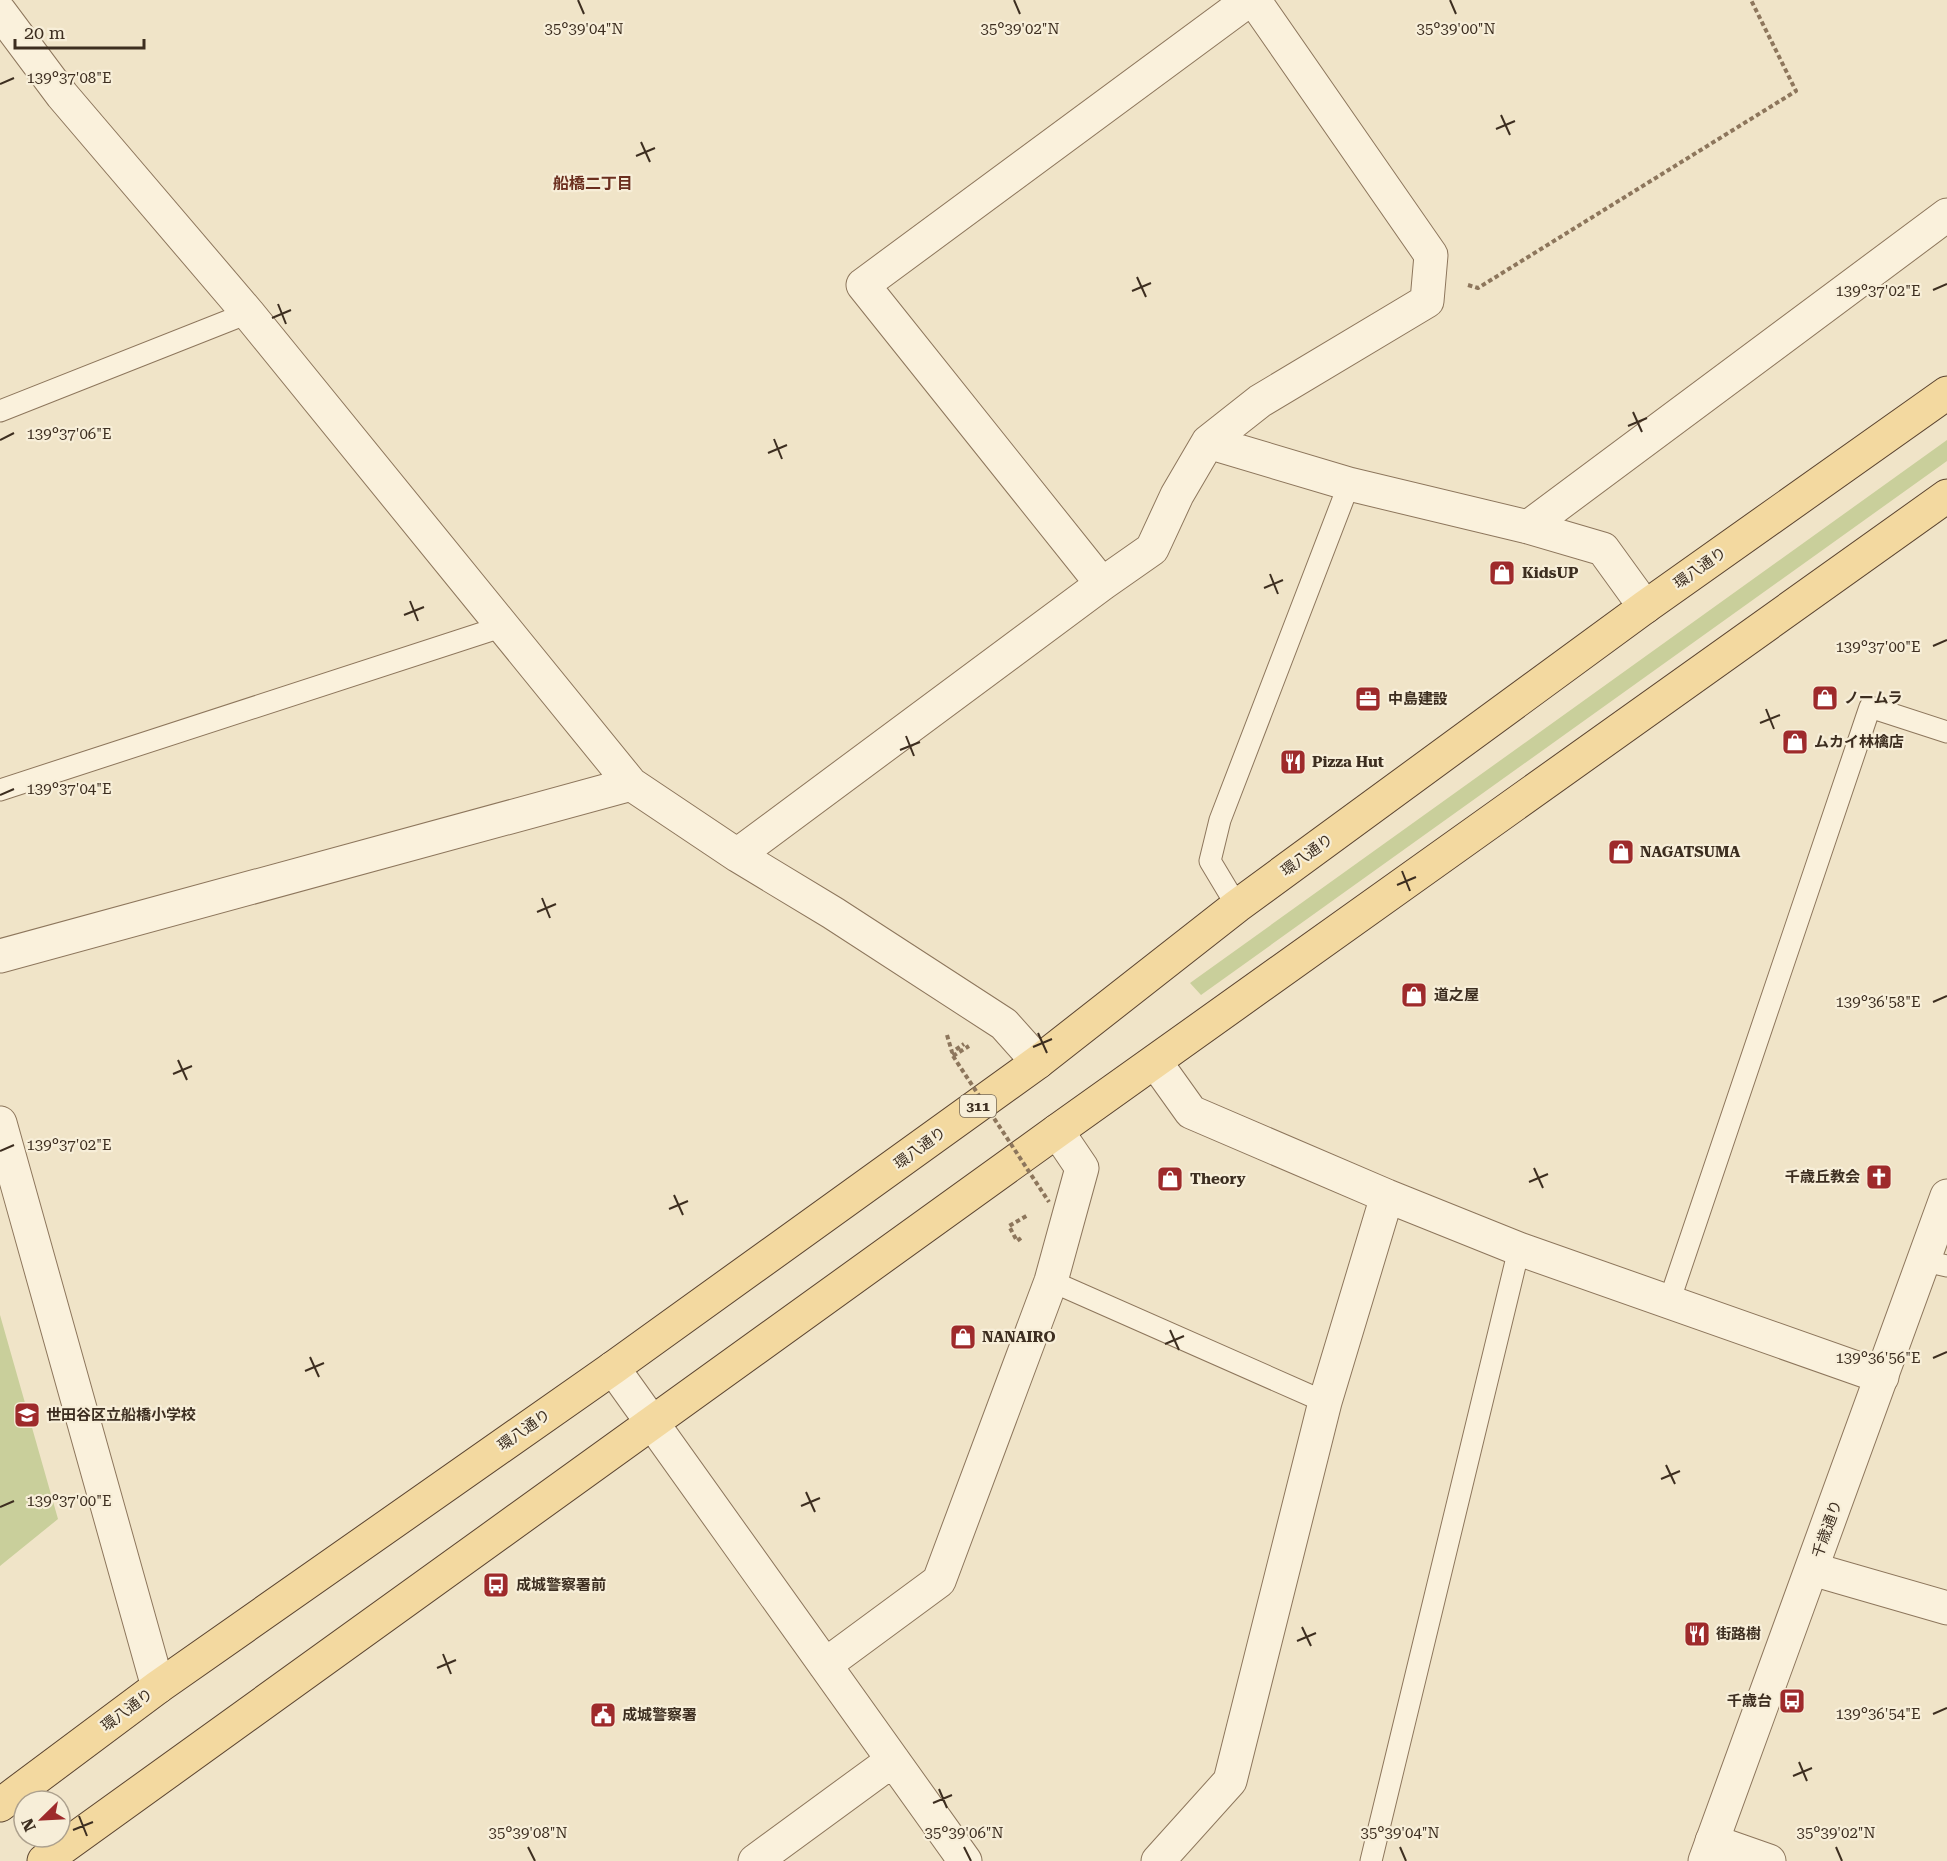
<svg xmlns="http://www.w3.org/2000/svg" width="1947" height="1861" font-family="'Roboto Serif','Noto Sans JP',serif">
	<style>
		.green { fill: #c9cf9b }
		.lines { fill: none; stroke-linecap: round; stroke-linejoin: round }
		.service-casing { stroke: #8d765c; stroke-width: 23 }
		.minor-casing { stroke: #8d765c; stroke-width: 35 }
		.tertiary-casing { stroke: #8d765c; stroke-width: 35 }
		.primary-casing { stroke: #5b4430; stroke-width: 35 }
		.path { stroke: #8d765c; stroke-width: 4; stroke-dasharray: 4.5 3; stroke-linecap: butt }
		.service { stroke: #faf1dc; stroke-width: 21 }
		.minor { stroke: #faf1dc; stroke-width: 33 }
		.tertiary { stroke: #faf1dc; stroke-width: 33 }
		.primary { stroke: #f3d9a0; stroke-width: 33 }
		.path-bridge { stroke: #8d765c; stroke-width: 4; stroke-dasharray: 4.5 3; stroke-linecap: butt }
		.ticks { fill: none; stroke: #3d2e20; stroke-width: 2 }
		.labels { text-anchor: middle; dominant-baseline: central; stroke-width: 4.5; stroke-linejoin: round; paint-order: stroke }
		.shield { fill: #f7eed8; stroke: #756857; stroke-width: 1.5 }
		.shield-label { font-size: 14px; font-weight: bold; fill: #3d2e20 }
		.street-label { font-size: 15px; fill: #3d2e20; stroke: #f7eed8 }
		.poi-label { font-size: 15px; font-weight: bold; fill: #3d2e20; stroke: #f7eed8; text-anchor: start }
		.neighbourhood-label { font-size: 16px; font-weight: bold; fill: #6b2e1e; stroke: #f7eed8 }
		.ticks-label { font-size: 15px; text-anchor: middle; fill: #3d2e20; stroke: #f7eed8; stroke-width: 4.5; stroke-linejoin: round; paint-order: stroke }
	</style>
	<rect width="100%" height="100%" fill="#f0e4c8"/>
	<path class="green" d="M1947 440V461L1201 995 1190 983Z
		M0 1315 58 1519 0 1566Z"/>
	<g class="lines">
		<defs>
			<path id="service" d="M0 411 248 313
				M0 790 504 626
				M1237 906 1210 861 1220 820 1349 484
				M1925 1261 1947 1266
				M1051 1281 1325 1402
				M1669 1302 1870 707 1947 732
				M1371 1861 1519 1249"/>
			<path id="minor" d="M0 12 62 95 248 313 631 784 737 855 833 913 1004 1024 1038 1062
				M1208 442 1349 484 1528 527 1603 549 1645 607
				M1528 527 1947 215
				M1102 584 863 285 1249 0
				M737 855 1102 584 1152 549 1177 495 1208 442 1260 401 1427 301 1431 255 1254 0
				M0 956 631 784
				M1156 1063 1191 1112 1387 1196 1519 1249 1882 1377
				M0 1123 158 1687
				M613 1368 965 1861
				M1812 1569 1947 1608
				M825 1665 939 1581 1051 1281 1082 1168 1057 1131
				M1712 1841 1769 1861
				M755 1861 893 1760
				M1158 1861 1230 1781 1325 1402 1387 1196"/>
			<path id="tertiary" d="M1705 1861 1947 1196"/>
			<path id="primary" d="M0 1805 158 1687 613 1368 1038 1062 1237 906 1645 607 1947 393
				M44 1861 1057 1131 1947 496"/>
		</defs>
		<use href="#service" class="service-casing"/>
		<use href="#minor" class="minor-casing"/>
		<use href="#tertiary" class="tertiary-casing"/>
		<use href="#primary" class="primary-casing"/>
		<path class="path" d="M1468 285 1478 288 1796 91 1751 0
			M947 1035 952 1052 964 1044
			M953 1056 969 1046
			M1021 1238 1017 1241 1009 1226 1028 1215"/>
		<use href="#service" class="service"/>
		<use href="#minor" class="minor"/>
		<use href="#tertiary" class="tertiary"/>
		<use href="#primary" class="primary"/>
		<path class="path-bridge" d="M953 1056 1049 1202"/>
	</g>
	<path class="ticks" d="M578 0 584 14M1014 0 1020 14M1450 0 1456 14M0 84 14 78M1501 115 1510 135M1496 129 1515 121M641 142 650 162M636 156 655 148M1137 277 1146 297M1933 290 1947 284M1132 291 1151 283M278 304 286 324M272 318 291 310M1633 412 1642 432M1628 426 1647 418M774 439 782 459M0 440 14 433M768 453 787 445M1270 574 1278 594M1264 588 1283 580M410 601 418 621M404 615 424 607M1933 646 1947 640M1766 709 1774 729M1760 723 1780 715M906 736 914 756M900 750 920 742M0 795 14 789M1402 871 1410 891M1397 885 1416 877M542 898 550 918M537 912 556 904M1933 1002 1947 996M1038 1033 1047 1053M1033 1047 1052 1039M178 1060 187 1080M173 1074 192 1066M0 1151 14 1145M1534 1168 1543 1188M1529 1182 1548 1174M674 1195 683 1215M669 1209 688 1201M1170 1330 1179 1350M1165 1344 1184 1336M310 1357 319 1377M1933 1358 1947 1352M305 1371 324 1363M1666 1465 1675 1484M1661 1479 1680 1471M806 1492 815 1512M801 1506 820 1498M0 1507 14 1501M1302 1627 1311 1646M1297 1641 1316 1633M443 1654 451 1674M437 1668 456 1660M1933 1714 1947 1708M1799 1762 1807 1781M1793 1776 1812 1768M939 1789 947 1808M933 1803 952 1795M79 1816 87 1836M73 1830 93 1822M528 1847 535 1861M964 1847 971 1861M1400 1847 1406 1861M1836 1847 1842 1861"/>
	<defs>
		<symbol id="shop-square" viewBox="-11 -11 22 22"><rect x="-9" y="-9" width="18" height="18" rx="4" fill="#9e2a2b" stroke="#f7eed8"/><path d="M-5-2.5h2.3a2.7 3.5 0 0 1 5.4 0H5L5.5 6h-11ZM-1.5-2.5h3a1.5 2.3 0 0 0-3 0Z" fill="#fff"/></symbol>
		<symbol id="office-square" viewBox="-11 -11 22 22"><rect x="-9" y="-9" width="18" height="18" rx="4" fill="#9e2a2b" stroke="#f7eed8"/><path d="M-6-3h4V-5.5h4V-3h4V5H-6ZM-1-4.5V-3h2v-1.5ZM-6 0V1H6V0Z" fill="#fff"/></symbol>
		<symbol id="restaurant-square" viewBox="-11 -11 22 22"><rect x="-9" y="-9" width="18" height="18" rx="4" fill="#9e2a2b" stroke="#f7eed8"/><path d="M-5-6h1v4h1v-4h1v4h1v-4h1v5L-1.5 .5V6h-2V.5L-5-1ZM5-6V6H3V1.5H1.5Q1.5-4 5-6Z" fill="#fff"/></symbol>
		<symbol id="church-square" viewBox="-11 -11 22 22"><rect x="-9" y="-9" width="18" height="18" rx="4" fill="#9e2a2b" stroke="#f7eed8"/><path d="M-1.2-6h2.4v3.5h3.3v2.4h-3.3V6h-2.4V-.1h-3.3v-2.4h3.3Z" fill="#fff"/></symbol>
		<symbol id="school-square" viewBox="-11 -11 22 22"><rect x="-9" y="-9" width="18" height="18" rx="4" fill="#9e2a2b" stroke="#f7eed8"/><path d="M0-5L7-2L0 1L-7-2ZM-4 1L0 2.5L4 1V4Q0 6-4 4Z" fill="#fff"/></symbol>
		<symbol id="bus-square" viewBox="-11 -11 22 22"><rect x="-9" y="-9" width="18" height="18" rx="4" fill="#9e2a2b" stroke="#f7eed8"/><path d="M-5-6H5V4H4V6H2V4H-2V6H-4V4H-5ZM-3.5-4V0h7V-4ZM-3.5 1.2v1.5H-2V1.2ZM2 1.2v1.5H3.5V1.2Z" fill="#fff"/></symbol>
		<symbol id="civic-square" viewBox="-11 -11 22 22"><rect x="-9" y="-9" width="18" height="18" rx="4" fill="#9e2a2b" stroke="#f7eed8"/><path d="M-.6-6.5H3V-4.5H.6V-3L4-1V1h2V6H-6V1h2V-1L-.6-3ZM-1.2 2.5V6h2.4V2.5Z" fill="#fff"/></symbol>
	</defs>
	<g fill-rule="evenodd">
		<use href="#shop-square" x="1487" y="558" width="30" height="30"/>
		<use href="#shop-square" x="1810" y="683" width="30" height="30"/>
		<use href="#office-square" x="1353" y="684" width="30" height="30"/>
		<use href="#shop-square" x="1780" y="727" width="30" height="30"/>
		<use href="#restaurant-square" x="1278" y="747" width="30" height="30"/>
		<use href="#shop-square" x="1606" y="837" width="30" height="30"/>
		<use href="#shop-square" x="1399" y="980" width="30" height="30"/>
		<use href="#church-square" x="1864" y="1162" width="30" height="30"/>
		<use href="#shop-square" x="1155" y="1164" width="30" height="30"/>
		<use href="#shop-square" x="948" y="1322" width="30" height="30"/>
		<use href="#school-square" x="12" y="1400" width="30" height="30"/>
		<use href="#bus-square" x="481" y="1570" width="30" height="30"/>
		<use href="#restaurant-square" x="1682" y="1619" width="30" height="30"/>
		<use href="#bus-square" x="1777" y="1686" width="30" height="30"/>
		<use href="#civic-square" x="588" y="1700" width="30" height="30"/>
	</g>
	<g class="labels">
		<rect class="shield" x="960" y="1095" width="36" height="22" rx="4.5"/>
		<g class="shield-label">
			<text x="978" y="1106">311</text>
		</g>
		<g class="street-label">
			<text transform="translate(1700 568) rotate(-35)">環八通り</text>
			<text transform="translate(1307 855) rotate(-36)">環八通り</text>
			<text transform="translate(920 1148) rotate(-36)">環八通り</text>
			<text transform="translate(524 1430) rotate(-35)">環八通り</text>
			<text transform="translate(1827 1529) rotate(-70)">千歳通り</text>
			<text transform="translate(127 1710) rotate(-37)">環八通り</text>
		</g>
		<g class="poi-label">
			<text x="1522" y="573">KidsUP</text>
			<text x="1844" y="698">ノームラ</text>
			<text x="1388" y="699">中島建設</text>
			<text x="1814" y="742">ムカイ林檎店</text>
			<text x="1312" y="762">Pizza Hut</text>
			<text x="1640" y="852">NAGATSUMA</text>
			<text x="1434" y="995">道之屋</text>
			<text x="1860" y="1177" text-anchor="end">千歳丘教会</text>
			<text x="1190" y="1179">Theory</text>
			<text x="982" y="1337">NANAIRO</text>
			<text x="46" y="1415">世田谷区立船橋小学校</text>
			<text x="516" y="1585">成城警察署前</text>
			<text x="1716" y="1634">街路樹</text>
			<text x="1772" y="1701" text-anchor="end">千歳台</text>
			<text x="622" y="1715">成城警察署</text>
		</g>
		<g class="neighbourhood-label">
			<text x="593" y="183">船橋二丁目</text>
		</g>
	</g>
	<g class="ticks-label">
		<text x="584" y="34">35°39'04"N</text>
		<text x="1020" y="34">35°39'02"N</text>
		<text x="1456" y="34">35°39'00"N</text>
		<text x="69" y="83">139°37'08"E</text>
		<text x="1878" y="296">139°37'02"E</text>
		<text x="69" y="439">139°37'06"E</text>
		<text x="1878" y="652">139°37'00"E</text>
		<text x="69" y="794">139°37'04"E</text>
		<text x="1878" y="1007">139°36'58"E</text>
		<text x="69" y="1150">139°37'02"E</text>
		<text x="1878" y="1363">139°36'56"E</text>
		<text x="69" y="1506">139°37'00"E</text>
		<text x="1878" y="1719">139°36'54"E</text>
		<text x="528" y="1838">35°39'08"N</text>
		<text x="964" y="1838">35°39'06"N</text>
		<text x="1400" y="1838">35°39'04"N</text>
		<text x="1836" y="1838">35°39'02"N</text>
	</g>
	<g transform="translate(42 1819) rotate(246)"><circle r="28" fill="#f7eed8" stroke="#ada18e" stroke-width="1.5"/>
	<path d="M0-4.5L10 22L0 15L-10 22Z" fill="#9e2a2b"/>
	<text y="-9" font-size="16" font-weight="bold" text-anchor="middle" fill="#3d2e20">N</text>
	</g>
	<path d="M15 39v9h129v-9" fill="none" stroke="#3d2e20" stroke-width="3"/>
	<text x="24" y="39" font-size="18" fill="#3d2e20" stroke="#f7eed8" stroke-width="4.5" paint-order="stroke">20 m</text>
</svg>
